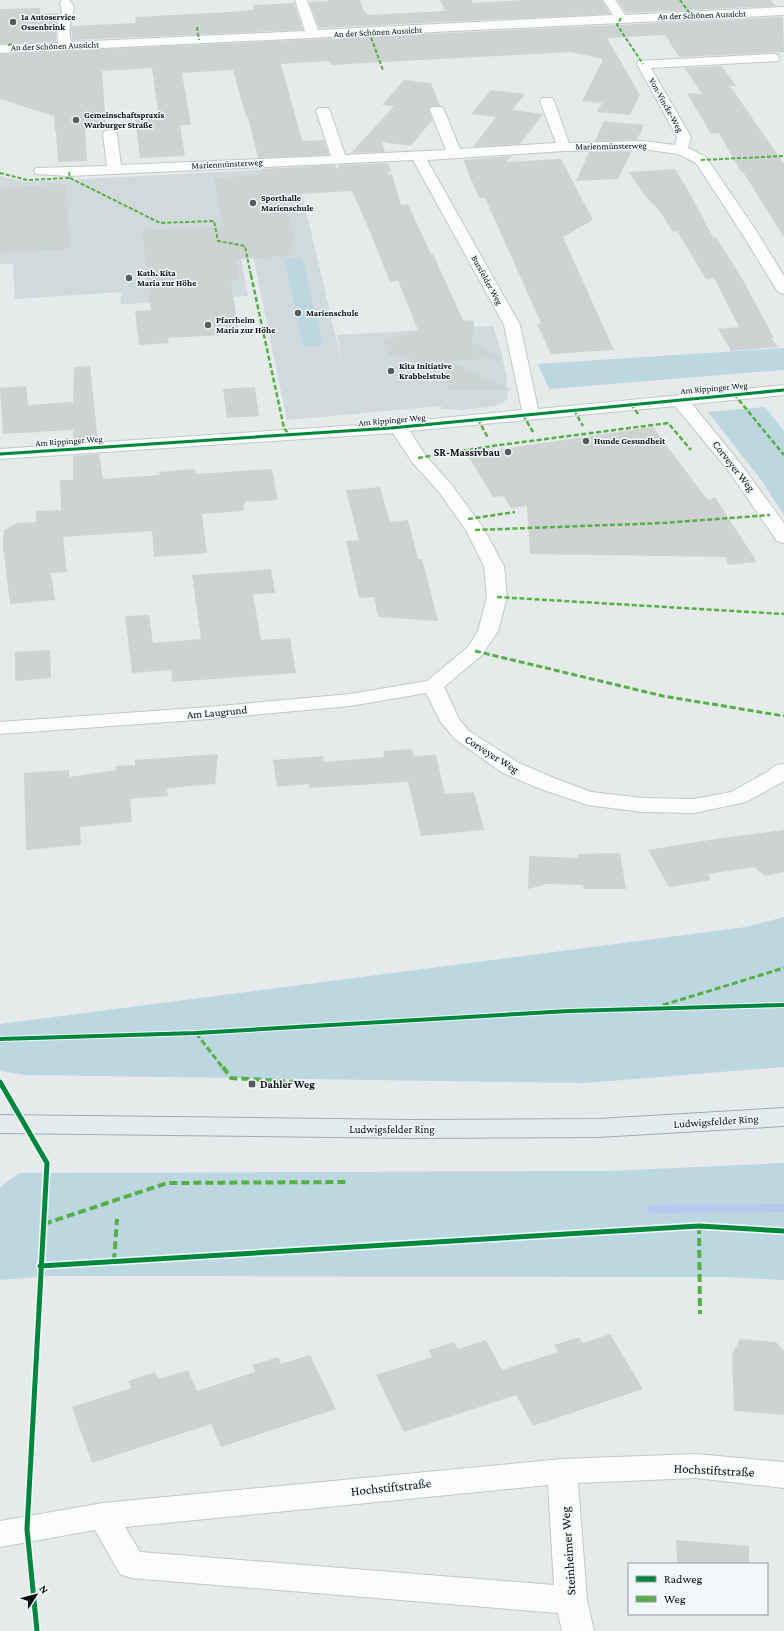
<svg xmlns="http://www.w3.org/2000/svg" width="784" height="1631" font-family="'Crimson Pro',serif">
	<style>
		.built { fill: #d0dadd }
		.green { fill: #bcd7e0 }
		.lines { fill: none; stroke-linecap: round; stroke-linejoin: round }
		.stream { fill: #b8c8f0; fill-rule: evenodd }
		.building { fill: #ced2d2 }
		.minor-casing { stroke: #c4c7c8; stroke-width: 2 }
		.major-casing { stroke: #9daab2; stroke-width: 2 }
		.minor { fill: #fbfcfc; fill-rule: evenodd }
		.major { fill: #e4ebef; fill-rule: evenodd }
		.quiet-far3 { stroke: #54b044; stroke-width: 2; stroke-dasharray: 4 2; stroke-linecap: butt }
		.quiet-far2 { stroke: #54b044; stroke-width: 2.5; stroke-dasharray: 5 2.5; stroke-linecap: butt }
		.quiet-far1 { stroke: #54b044; stroke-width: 3; stroke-dasharray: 6 3; stroke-linecap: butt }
		.quiet { stroke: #54b044; stroke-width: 4; stroke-dasharray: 8 4; stroke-linecap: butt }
		.cycleway-far2-casing { stroke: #f2f8fa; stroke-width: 5 }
		.cycleway-far1-casing { stroke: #f2f8fa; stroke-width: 6 }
		.cycleway-casing { stroke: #f2f8fa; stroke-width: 8 }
		.cycleway-far2 { stroke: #00873e; stroke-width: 3 }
		.cycleway-far1 { stroke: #00873e; stroke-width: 4 }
		.cycleway { stroke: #00873e; stroke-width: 5 }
		.poi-dot { fill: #585b5c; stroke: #f2f8fa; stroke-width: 1.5 }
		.labels { text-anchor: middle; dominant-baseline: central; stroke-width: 3; stroke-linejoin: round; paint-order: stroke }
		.far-street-label { font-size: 9px; fill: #0c0e0f; stroke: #f2f8fa }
		.far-poi-label { font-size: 9px; font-weight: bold; fill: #0c0e0f; stroke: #f2f8fa; text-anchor: start }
		.poi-label { font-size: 11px; font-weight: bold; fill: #0c0e0f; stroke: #f2f8fa; text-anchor: end }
		.street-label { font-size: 11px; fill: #0c0e0f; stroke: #f2f8fa }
		.near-street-label { font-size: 13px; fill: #0c0e0f; stroke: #f2f8fa }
	</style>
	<rect width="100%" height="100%" fill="#e6eaeb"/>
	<path class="built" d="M296 168 342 363 337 335 493 326 502 355 506 375 508 398 504 402 495 406 464 410 441 409V406L287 420 252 251 240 252 248 296 128 304H122L120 302 122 292 15 299 13 264H0V176L26 182Z"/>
	<path class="green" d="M302 258 305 268 323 345 303 346 284 259Z
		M784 348V370L549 389 538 364Z
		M765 407 784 431V515L761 480 708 412Z
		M784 917V1067L586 1083 25 1075 0 1071V1024L746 927Z
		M784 1163V1280L724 1277 50 1276 0 1280V1187L19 1173 608 1171Z"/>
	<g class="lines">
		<path class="stream" d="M784 1204V1212L652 1213 648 1212 647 1209 648 1206 652 1205Z"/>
	</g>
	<path class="building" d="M328 0H360L364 12H366L367 15 445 11 440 0H472L473 3 523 0H602L610 14 319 28 309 2 328 1Z
		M617 0H771L776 6 626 13Z
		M294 3 303 30 72 40V37L71 26 136 23 135 17 231 12 254 10 253 5Z
		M40 8V14L58 13V18L56 25V42L0 44V9Z
		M783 17 784 52 679 57 665 35 607 38 640 95 630 115 597 112 602 103 582 101 603 59 571 52 331 65 329 61 281 64 302 141 324 140 329 155 258 158 248 117H246L233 70 182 73 191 125H180L185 156 140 158 135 119 159 118 152 68 102 71 106 127H89V130H85L87 161 58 162 56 131H55L54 116 0 99V54Z
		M722 66 736 86H730L784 164V237L743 172H741L719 133 711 134 687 93 702 94 685 68Z
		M404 80 431 83 440 106H432L429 109 432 120 411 146 382 142 385 152 351 153 394 106 382 105Z
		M491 90 525 94 512 110 543 114 520 144 473 147 496 117 471 114Z
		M604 121 644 125 637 140 595 141Z
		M632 151 618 179 576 181 589 152Z
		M511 156 506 162 561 159 593 220 563 237 614 350 551 354 537 324 541 323 485 198H479L463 160Z
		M388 163 391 170 387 175 392 174 401 205 408 204 431 254H433L463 320 474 321 472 341 502 358 449 361 512 390H448L445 362 420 363 409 358 387 355 391 348 381 341 418 330 398 281 390 282 368 227 352 191 283 195 296 247 291 248 293 256 237 259V280H231L239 334 168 338 169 343 139 345 135 311 151 310 142 231 225 226 221 217 214 178 262 175 261 169 335 165 336 169 340 165Z
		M675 169 689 192 713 237H716L743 280 774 338H771L778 347 731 351 718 329 739 327 714 278 706 279 677 231 673 232 659 210 645 196 629 172Z
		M66 184 70 249 0 253V188Z
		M90 366 98 441 73 443V430L3 434 0 388 26 386 28 405 72 402 73 407 74 367Z
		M255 387 259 416 227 418 223 389Z
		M653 427 706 498 709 500 715 497 757 562 728 565 726 557 530 554 527 506 511 508 504 496 493 497 467 454Z
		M99 454 103 479 160 475 159 472 195 469 196 474 272 469 278 500 245 502V504L243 505 244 511 202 514 207 553 154 557 152 531 63 537 67 572 51 573 55 600 10 604 3 545 4 530 17 523 36 522V511L61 510 60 480H73V456Z
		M380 487 390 522 408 520 418 559H422L438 621 378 617 374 597 359 598 346 541 359 540 346 490Z
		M271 569 275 593 253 594 261 640 290 638 296 673 172 682 171 670 132 673 125 616 149 615 153 643 201 639 192 575Z
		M50 650 51 678 15 681V652Z
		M412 749 414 756 436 755 445 794 474 792 484 830 421 836 408 782 309 788V784L277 787 273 760 323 756 324 762 384 757 383 751Z
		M218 754 215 784 169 788 167 789 168 796 130 799 132 822 80 827 81 845 26 850 24 773 69 770V777L116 770 115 766 135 765V760Z
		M784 830V872L765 876 754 867 708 874 711 880 669 887 648 850 715 839Z
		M620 853 626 889H584L583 885 547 884 528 889 529 856 579 858 577 854Z
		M610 1334 643 1389 533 1426 516 1395 404 1432 376 1375 432 1357 429 1350 454 1342 458 1349 486 1340 502 1370 558 1352 554 1345 579 1337 583 1343Z
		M740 1339 776 1342 784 1351V1415L734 1411 732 1355Z
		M310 1355 336 1409 221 1447 211 1424 92 1463 72 1407 131 1388 128 1381 155 1372 159 1379 188 1370 197 1391 255 1372 252 1365 278 1357 281 1364Z
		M676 1540 749 1546V1564H677Z"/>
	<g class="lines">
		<defs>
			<path id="minor" d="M62 0H69C78 7 71 16 70 25 69 31 70 36 71 42L305 31 295 0H307L318 30 613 15 603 0H615L625 15 784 7V15L0 53V45L58 43 57 25 62 13 60 3Z
				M773 54 778 55 779 58 778 61 651 68 691 137 688 148 706 157 757 232 784 276V294L778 292 776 289 741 232 696 163 678 154 643 149 564 151 427 160 520 325 538 409 784 385V395L692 404 740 463 781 519 784 523V543L777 541 728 470 675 406 410 431 425 455 451 484 482 526 504 566 507 597 498 631 482 655 444 687 459 719 469 731 519 763 554 778 591 792 642 798 694 799 731 792 767 772 776 765 784 764V781L746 802 694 813 642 812 588 805 538 788 503 773 455 739 440 721 426 693 350 706 209 719 0 734V722L209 707 350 694 427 681 468 647 478 631 487 597 484 566 466 530 439 492 412 462 393 433 0 459V449L391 423 522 410 504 325 413 160 69 176 36 174 34 171 36 168 107 166 103 134 105 131 110 130 115 131 117 134 121 165 331 156 316 111 318 108H328L330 111 345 155 446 150 430 110 432 107H442L444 110 460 149 556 143 540 101 542 98H552L554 101 569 143 643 141 675 145 677 137 637 64 638 61Z
				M696 1454 784 1462V1488L696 1478 578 1483 587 1600 594 1631H562L558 1613 131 1578 120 1574 95 1530 0 1547V1521L103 1503 562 1459ZM548 1485 554 1585 140 1552 125 1527Z"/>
			<path id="major" d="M784 1108V1126L598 1137 411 1138 0 1133V1115L411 1120 598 1119Z"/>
		</defs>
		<use href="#minor" class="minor-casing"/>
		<use href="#major" class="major-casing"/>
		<use href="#minor" class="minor"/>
		<use href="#major" class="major"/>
		<path class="quiet-far3" d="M680 0 691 15
			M621 18 617 25 643 64
			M197 27 199 40
			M369 32 383 70
			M8 45 13 44V48
			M701 160 784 156
			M69 172 70 178 160 223 214 221 218 241 245 246 251 276
			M0 173 27 180 70 178"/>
		<path class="quiet-far2" d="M251 275 284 428 290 436
			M734 394 784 455
			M631 404 638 414
			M574 410 583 426
			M523 415 533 432
			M478 419 488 438
			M418 458 492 446 668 423 691 450
			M468 519 515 512
			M475 530 663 523 770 515
			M497 597 784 614"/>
		<path class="quiet-far1" d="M475 651 663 696 784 716
			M663 1005 784 968
			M196 1033 223 1068"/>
		<path class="quiet" d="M223 1067 231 1078 298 1082
			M44 1224 167 1183 349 1182
			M699 1226 700 1314
			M114 1261 117 1219"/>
		<defs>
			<path id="cycleway-far2" d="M0 454 391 428 784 390"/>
			<path id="cycleway-far1" d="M0 1039 196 1033 569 1011 784 1005"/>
			<path id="cycleway" d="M0 1082 47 1163 27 1529 37 1631
				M40 1266 699 1226 784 1231"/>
		</defs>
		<use href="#cycleway-far2" class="cycleway-far2-casing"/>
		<use href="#cycleway-far1" class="cycleway-far1-casing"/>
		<use href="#cycleway" class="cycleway-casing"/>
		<use href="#cycleway-far2" class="cycleway-far2"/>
		<use href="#cycleway-far1" class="cycleway-far1"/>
		<use href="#cycleway" class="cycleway"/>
	</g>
	<g class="poi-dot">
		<circle cx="13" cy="22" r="4"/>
		<circle cx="76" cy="120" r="4"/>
		<circle cx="253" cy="203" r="4"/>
		<circle cx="129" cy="278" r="4"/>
		<circle cx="298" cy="313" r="4"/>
		<circle cx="208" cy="325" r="4"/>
		<circle cx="391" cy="371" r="4"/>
		<circle cx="586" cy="441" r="4"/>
		<circle cx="508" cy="452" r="4"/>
		<rect x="248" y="1080" width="8" height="8" rx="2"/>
	</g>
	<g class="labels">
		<g class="far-street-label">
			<text transform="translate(702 15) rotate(-2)">An der Schönen Aussicht</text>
			<text transform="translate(378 32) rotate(-3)">An der Schönen Aussicht</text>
			<text transform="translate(55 46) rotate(-2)">An der Schönen Aussicht</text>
			<text transform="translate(666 105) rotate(61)">Von-Vincke-Weg</text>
			<text transform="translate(611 146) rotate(-1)">Marienmünsterweg</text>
			<text transform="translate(227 164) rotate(-3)">Marienmünsterweg</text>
			<text transform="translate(487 280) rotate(61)">Bursfelder Weg</text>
			<text transform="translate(714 388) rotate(-5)">Am Rippinger Weg</text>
			<text transform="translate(392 420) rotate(-5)">Am Rippinger Weg</text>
			<text transform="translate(69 441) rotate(-4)">Am Rippinger Weg</text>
		</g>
		<g class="far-poi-label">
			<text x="21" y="17">1a Autoservice<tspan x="21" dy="10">Ossenbrink</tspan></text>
			<text x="84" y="115">Gemeinschaftspraxis<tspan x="84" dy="10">Warburger Straße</tspan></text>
			<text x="261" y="198">Sporthalle<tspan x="261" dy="10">Marienschule</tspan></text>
			<text x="137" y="273">Kath. Kita<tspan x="137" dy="10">Maria zur Höhe</tspan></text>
			<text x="306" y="313">Marienschule</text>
			<text x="216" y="320">Pfarrheim<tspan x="216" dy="10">Maria zur Höhe</tspan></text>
			<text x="399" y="366">Kita Initiative<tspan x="399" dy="10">Krabbelstube</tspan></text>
			<text x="594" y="441">Hunde Gesundheit</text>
		</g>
		<g class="poi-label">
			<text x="500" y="452">SR-Massivbau</text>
			<text x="260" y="1084" text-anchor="start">Dahler Weg</text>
		</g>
		<g class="street-label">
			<text transform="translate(734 466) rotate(52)">Corveyer Weg</text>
			<text transform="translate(217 712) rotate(-5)">Am Laugrund</text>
			<text transform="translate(492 754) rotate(32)">Corveyer Weg</text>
			<text transform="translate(716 1121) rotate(-4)">Ludwigsfelder Ring</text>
			<text x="392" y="1129">Ludwigsfelder Ring</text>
		</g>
		<g class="near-street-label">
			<text transform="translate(714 1470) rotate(3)">Hochstiftstraße</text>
			<text transform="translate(391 1487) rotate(-6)">Hochstiftstraße</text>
			<text transform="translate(568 1551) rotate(-94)">Steinheimer Weg</text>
		</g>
	</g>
	<rect x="628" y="1563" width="140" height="52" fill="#f2f8fa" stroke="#969a9c"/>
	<rect x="636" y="1576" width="20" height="6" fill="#00873e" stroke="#969a9c"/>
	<text x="664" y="1583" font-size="12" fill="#0c0e0f">Radweg</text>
	<rect x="636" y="1596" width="20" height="6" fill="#54b044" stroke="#969a9c"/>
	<text x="664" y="1603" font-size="12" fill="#0c0e0f">Weg</text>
	<g transform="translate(36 1595) rotate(54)" stroke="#f2f8fa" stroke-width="3" paint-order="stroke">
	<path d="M0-3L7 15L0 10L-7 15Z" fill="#0c0e0f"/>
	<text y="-6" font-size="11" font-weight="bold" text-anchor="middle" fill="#0c0e0f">N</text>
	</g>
</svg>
